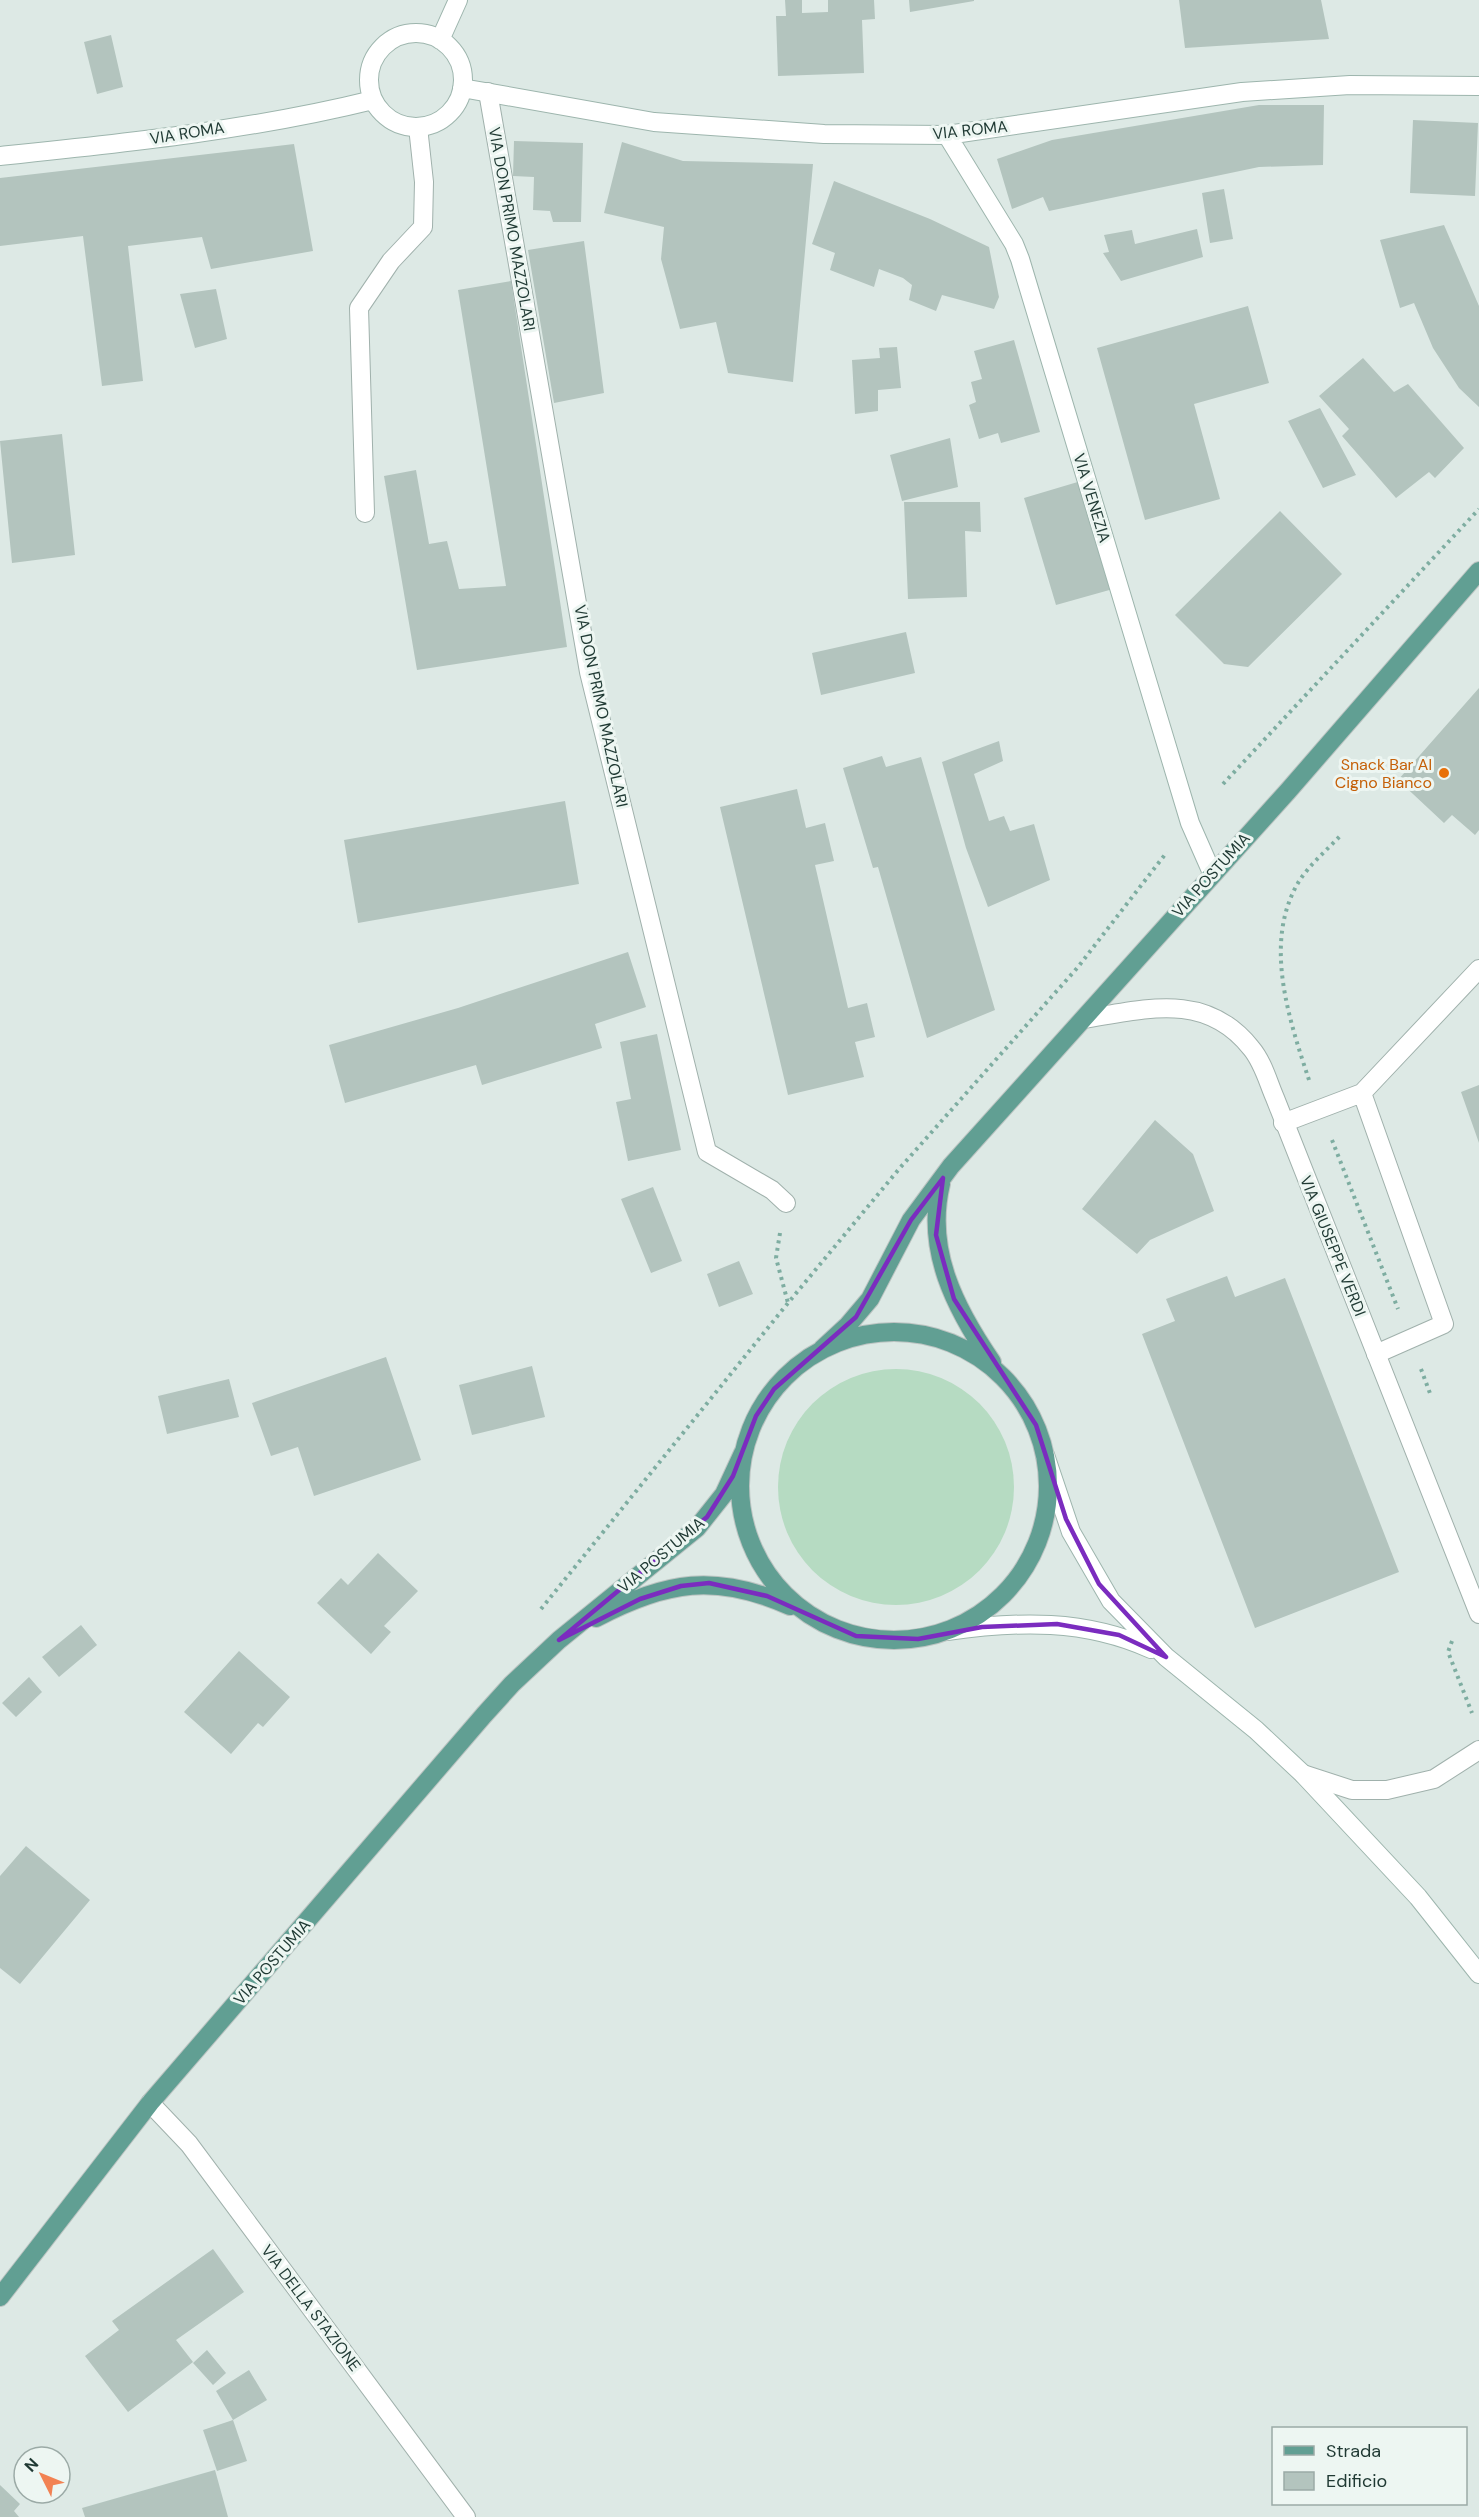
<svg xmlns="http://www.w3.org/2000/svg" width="1479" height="2517" font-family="'DM Sans',sans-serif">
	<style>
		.green { fill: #b6dbc2 }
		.building { fill: #b3c4be }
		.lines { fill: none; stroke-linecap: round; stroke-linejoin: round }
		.lane-casing { stroke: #a0b1ac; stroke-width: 20 }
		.street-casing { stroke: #a0b1ac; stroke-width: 20 }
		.secondary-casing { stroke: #9db5ad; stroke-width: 20 }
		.primary-casing { stroke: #bcc4c2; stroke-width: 20 }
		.path { stroke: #7eada1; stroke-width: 4; stroke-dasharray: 3 4.5; stroke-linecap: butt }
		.lane { stroke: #fff; stroke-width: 18 }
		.street { stroke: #fff; stroke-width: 18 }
		.secondary { stroke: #fff; stroke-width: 18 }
		.primary { stroke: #619f93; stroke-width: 18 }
		.marked { fill: none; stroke: #7b2cbf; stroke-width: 4.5; stroke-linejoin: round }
		.food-dot { fill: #e8710a; stroke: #edf6f2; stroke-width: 2 }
		.labels { text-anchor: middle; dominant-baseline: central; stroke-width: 6; stroke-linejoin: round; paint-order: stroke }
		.street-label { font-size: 16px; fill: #1f3933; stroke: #edf6f2 }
		.food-label { font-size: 16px; fill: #c56008; stroke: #edf6f2; text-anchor: end }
	</style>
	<rect width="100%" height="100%" fill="#dde9e5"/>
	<path class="green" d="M778 1487a118 118 0 1 1 236 0a118 118 0 1 1-236 0Z"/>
	<path class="building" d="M785 0H802V13L828 12V0H874L875 19 862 20 864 73 778 76 776 16H786Z
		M909 0H974V1L910 12Z
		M1179 0H1321L1329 39 1185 48Z
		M111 35 123 87 97 94 84 42Z
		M1259 105H1324L1323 165 1259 167 1049 211 1043 197 1012 209 997 159 1052 140Z
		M1413 120 1478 123 1475 196 1410 193Z
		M514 141 583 143 581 222H553L550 211 533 210 534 177 513 176Z
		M622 142 683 161 813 164 793 382 728 373 716 322 680 329 661 259 664 227 604 213Z
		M294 144 313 251 211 269 202 237 128 246 143 381 102 386 83 236 0 246V178Z
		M834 181 930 219 989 247 999 297 994 309 942 295 936 311 909 300 912 285 903 278 879 269 874 287 830 270 835 253 812 244Z
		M1224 189 1233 239 1210 243 1202 193Z
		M1444 225 1479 306V407L1459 388 1433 348 1414 303 1400 308 1380 240Z
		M1197 229 1203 257 1121 281 1103 253 1109 252 1104 235 1132 230 1135 244Z
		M584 241 604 393 554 403 528 250Z
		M511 281 567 647 417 670 384 476 416 470 429 544 447 541 459 589 506 586 458 290Z
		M216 289 227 339 195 348 180 294Z
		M1248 306 1269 383 1194 404 1220 499 1145 520 1097 348Z
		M1014 340 1040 432 1001 443 998 433 979 439 969 405 976 402 971 382 982 379 974 351Z
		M897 347 901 388 878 390V411L855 414 852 360 880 358 879 348Z
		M1363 358 1394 392 1408 384 1464 448 1435 478 1429 472 1396 498 1342 436 1349 429 1319 396Z
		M1320 408 1356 475 1323 488 1288 421Z
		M62 434 75 555 12 563 0 441Z
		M950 438 958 487 902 501 890 455Z
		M1081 481 1113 589 1056 605 1024 498Z
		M904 502H980L981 532 965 531 967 597 908 599Z
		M1280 511 1342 574 1248 667 1224 664 1175 615Z
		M906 632 915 673 821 695 812 653Z
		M1479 688V830L1475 835 1452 815 1444 823 1398 780Z
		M999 741 1003 761 974 774 989 821 1004 816 1010 831 1034 824 1050 880 988 907 966 848 942 762Z
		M882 756 886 767 921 757 995 1010 927 1038 878 867 873 868 843 768Z
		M797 789 806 828 825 823 834 861 815 865 848 1008 867 1003 875 1037 855 1042 864 1077 788 1095 720 807Z
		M565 801 579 884 358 923 344 840Z
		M628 952 646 1007 595 1024 602 1048 482 1085 476 1065 345 1103 329 1045 458 1008Z
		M657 1034 681 1150 628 1161 616 1102 631 1099 620 1042Z
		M1479 1085V1143L1461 1092Z
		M1155 1120 1193 1154 1214 1211 1150 1240 1137 1254 1082 1209Z
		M653 1187 682 1261 651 1273 621 1199Z
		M739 1261 753 1294 719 1307 707 1274Z
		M1227 1276 1235 1297 1285 1278 1399 1572 1255 1628 1142 1334 1175 1321 1166 1299Z
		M386 1357 421 1460 314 1496 298 1447 271 1456 252 1403Z
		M532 1366 545 1417 472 1435 459 1385Z
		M229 1379 239 1417 167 1434 158 1396Z
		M378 1553 418 1591 384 1626 391 1632 371 1654 317 1603 341 1578 348 1585Z
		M81 1625 97 1645 59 1677 42 1657Z
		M239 1651 290 1697 263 1727 258 1723 231 1754 184 1712Z
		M29 1677 42 1692 16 1717 2 1703Z
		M26 1846 90 1900 20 1984 0 1968V1876Z
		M213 2249 244 2292 176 2340 193 2362 128 2412 85 2356 119 2330 112 2321Z
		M207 2350 226 2373 213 2385 193 2363Z
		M249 2370 267 2400 233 2420 216 2391Z
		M233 2420 247 2461 217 2471 203 2430Z
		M215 2470 228 2517H85L82 2508Z
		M0 2485 20 2504 14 2511 19 2517H0Z"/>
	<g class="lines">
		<defs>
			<path id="lane" d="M365 513 359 308 391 261 423 227 424 182 418 127
				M1362 1093 1444 1324 1376 1354
				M1283 1123 1362 1093 1479 969"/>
			<path id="street" d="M488 92 589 672 707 1152 772 1190 786 1203
				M1084 1019C1146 1009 1206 991 1251 1048 1263 1062 1268 1082 1275 1098L1479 1614
				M1303 1774 1352 1790H1387L1434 1779 1479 1750
				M150 2103 189 2144 466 2517"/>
			<path id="secondary" d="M369 80a47 47 0 1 1 94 0a47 47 0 1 1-94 0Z
				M440 40 458 0
				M462 88 654 122 824 134 947 135 1242 92 1350 85 1479 86
				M947 135 1014 244 1020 259 1190 823 1212 873
				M0 156C125 143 252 130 373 100
				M1045 1455 1071 1532 1111 1601 1166 1657 1256 1730 1303 1774 1418 1897 1479 1974
				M947 1631C1018 1621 1085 1619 1151 1649"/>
			<path id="primary" d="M941 1184C925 1250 955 1308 992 1362
				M740 1486a154 154 0 1 1 308 0a154 154 0 1 1-308 0Z
				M822 1349 848 1325 870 1299 911 1220 951 1166 1288 791 1479 571
				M596 1618C666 1581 716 1573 790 1606
				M0 2297 150 2103 484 1715 512 1684 559 1640 697 1528 724 1494 743 1453"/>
		</defs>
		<use href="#lane" class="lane-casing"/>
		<use href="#street" class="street-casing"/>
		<use href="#secondary" class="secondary-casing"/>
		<use href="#primary" class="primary-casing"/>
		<path class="path" d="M1223 784 1479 509
			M1309 1080C1289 1019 1263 943 1298 883 1308 866 1327 850 1341 835
			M1332 1140 1398 1309
			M780 1233 776 1258 788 1303
			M1421 1369 1431 1396
			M541 1609 788 1303 899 1169 1078 967 1167 852
			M1452 1641 1448 1652 1472 1713"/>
		<use href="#lane" class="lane"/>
		<use href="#street" class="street"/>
		<use href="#secondary" class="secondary"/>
		<use href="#primary" class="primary"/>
	</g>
	<path class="marked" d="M943 1178 936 1235 954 1299 1036 1425 1066 1519 1099 1584 1166 1657 1119 1635 1057 1624 982 1627 918 1639 856 1636 767 1596 709 1583 681 1586 640 1599 559 1640 707 1517 733 1476 756 1416 774 1389 856 1317 911 1220Z"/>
	<circle class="food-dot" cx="1444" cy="773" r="6"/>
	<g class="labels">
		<g class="street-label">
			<text transform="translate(970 130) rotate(-6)">VIA ROMA</text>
			<text transform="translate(187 133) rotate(-9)">VIA ROMA</text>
			<text transform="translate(512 229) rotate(80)">VIA DON PRIMO MAZZOLARI</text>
			<text transform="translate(1092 498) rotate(73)">VIA VENEZIA</text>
			<text transform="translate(601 706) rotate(78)">VIA DON PRIMO MAZZOLARI</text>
			<text transform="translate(1211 875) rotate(-48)">VIA POSTUMIA</text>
			<text transform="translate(1333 1246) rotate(68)">VIA GIUSEPPE VERDI</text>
			<text transform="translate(661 1555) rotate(-40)">VIA POSTUMIA</text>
			<text transform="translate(272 1962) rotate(-49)">VIA POSTUMIA</text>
			<text transform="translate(311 2308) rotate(53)">VIA DELLA STAZIONE</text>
		</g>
		<g class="food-label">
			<text x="1432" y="764">Snack Bar Al<tspan x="1432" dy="18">Cigno Bianco</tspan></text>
		</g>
	</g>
	<rect x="1272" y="2427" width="195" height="78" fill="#edf6f2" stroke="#9baaa6" stroke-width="1.5"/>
	<rect x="1284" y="2446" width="30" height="9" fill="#619f93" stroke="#9baaa6" stroke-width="1.5"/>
	<text x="1326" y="2457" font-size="18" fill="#1f3933">Strada</text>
	<rect x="1284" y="2472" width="30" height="18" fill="#b3c4be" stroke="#9baaa6" stroke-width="1.5"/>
	<text x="1326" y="2487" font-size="18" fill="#1f3933">Edificio</text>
	<g transform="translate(42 2475) rotate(313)"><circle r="28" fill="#edf6f2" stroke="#9baaa6" stroke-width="1.5"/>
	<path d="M0-4.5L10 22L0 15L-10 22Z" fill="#f28253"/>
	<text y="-9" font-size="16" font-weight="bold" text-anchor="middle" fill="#1f3933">N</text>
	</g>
</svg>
